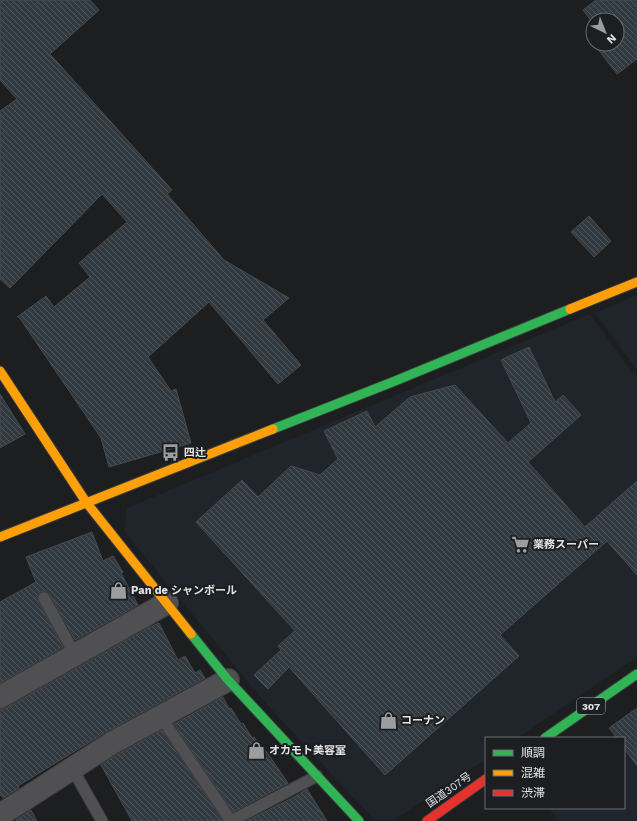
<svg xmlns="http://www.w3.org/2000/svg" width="637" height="821" font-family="'Work Sans','Noto Sans JP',sans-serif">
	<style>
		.built { fill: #20252c }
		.building { fill: url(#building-back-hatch); stroke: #48494b }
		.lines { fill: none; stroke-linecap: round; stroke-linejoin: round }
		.lane-casing { stroke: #3a3c3d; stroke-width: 13 }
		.street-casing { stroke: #3a3c3d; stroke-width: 24 }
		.fast-casing { stroke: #3a3c3d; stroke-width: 11 }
		.slow-casing { stroke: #3a3c3d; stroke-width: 11 }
		.jam-casing { stroke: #3a3c3d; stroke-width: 11 }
		.lane { stroke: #505052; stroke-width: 11 }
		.street { stroke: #505052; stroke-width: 22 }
		.fast { stroke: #30b455; stroke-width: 9 }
		.slow { stroke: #ff9f0a; stroke-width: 9 }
		.jam { stroke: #e5322d; stroke-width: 9 }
		.labels { text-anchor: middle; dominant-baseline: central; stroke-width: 4; stroke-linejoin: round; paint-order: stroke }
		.shield { fill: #1c1e21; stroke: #a5a7aa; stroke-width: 1 }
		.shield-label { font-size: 10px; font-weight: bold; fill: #e0e2e4 }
		.poi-label { font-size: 11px; font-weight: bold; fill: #e0e2e4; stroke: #1c1e21; text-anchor: start }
		.street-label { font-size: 11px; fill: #e0e2e4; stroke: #1c1e21 }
	</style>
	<defs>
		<pattern id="building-back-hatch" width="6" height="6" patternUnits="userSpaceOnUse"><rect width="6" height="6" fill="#313a41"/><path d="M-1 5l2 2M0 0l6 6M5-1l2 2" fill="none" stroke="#4f565c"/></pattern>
	</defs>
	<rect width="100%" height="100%" fill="#1d1e20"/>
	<path class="built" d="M637 295V370L595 313Z
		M590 314 632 373 633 372 637 376V657L517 738H486V759L394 820H374L263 700 124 531 127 508Z
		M637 743V821H558L549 808H624V752Z"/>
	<path class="building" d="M0 0H90L99 10 50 54 172 190 167 194 224 260 289 298 263 320 301 365 278 384 209 302 148 357 171 391 176 389 191 443 109 467 101 438 19 317H17L46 296 54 307 90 277 79 263 127 222 102 194 10 288 0 279V111L17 99 0 80Z
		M596 0H637V59L617 74 594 44H617V20H593V23L583 10Z
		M589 216 611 241 594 257 571 232Z
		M529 347 555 402 563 395 581 415 528 462 585 527 637 481V575L607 541 500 635 519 656 385 775 289 667 268 689 254 675 281 650 278 646 295 631 196 522 242 480 258 497 291 466 320 475 338 459 324 431 367 411 375 427 410 397 455 385 508 443 531 423 501 360Z
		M0 394 25 434 0 448Z
		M92 532 103 561 113 556 123 572 121 573 138 605 75 640 50 595 45 591 40 592 37 597 38 601 63 647 0 683V602L36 582 26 557Z
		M159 623 178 660 185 656 195 673 200 670 205 678 106 732 18 786 19 788 3 798 1 795 0 796V709L6 708 150 627Z
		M223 697 229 709 231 708 241 724 243 723 252 738 254 737 264 752 266 751 288 783 233 812 174 724Z
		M637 708V766L624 748V738H617L609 728Z
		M162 730 223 821H132L101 765 118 754Z
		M307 789 327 821H246L296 796Z
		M31 810 37 821H16V820Z"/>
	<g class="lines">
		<defs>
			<path id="lane" d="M44 598 75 655
				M161 717 231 821 317 776
				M72 768 102 821"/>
			<path id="street" d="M0 697 167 603
				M0 815 112 743 228 680"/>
			<path id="fast" d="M273 429 395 381 570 309
				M191 634 228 680 359 821
				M545 738 637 674"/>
			<path id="slow" d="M570 309 637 282
				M0 371 86 502 191 634
				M0 537 273 429"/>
			<path id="jam" d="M427 821 486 779"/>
		</defs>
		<use href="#lane" class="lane-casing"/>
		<use href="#street" class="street-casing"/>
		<use href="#fast" class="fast-casing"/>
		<use href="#slow" class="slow-casing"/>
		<use href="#jam" class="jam-casing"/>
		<use href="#lane" class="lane"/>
		<use href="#street" class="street"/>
		<use href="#fast" class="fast"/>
		<use href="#slow" class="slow"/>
		<use href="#jam" class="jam"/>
	</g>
	<defs>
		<symbol id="bus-bare" viewBox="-9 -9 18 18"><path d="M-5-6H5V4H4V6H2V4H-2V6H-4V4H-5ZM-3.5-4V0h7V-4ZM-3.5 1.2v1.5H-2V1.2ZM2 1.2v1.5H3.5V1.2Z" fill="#9c9d9f" stroke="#1c1e21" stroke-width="2.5" paint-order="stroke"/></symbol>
		<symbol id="supermarket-bare" viewBox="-9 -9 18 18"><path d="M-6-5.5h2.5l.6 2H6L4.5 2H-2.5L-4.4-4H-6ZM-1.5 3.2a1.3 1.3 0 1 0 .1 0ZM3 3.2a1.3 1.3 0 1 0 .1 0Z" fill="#9c9d9f" stroke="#1c1e21" stroke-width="2.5" paint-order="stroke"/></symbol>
		<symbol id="shop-bare" viewBox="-9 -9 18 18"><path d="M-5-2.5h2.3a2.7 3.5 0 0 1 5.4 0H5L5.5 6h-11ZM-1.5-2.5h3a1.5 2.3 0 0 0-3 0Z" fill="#9c9d9f" stroke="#1c1e21" stroke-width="2.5" paint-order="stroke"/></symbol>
	</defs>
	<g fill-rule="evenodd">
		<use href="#bus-bare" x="158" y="440" width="25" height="25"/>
		<use href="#supermarket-bare" x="508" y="532" width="25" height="25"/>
		<use href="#shop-bare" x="106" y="578" width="25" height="25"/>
		<use href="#shop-bare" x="376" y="708" width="25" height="25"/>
		<use href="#shop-bare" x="244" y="738" width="25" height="25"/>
	</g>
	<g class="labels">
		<rect class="shield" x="577" y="698" width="28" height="16" rx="3"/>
		<g class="shield-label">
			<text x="591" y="706">307</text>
		</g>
		<g class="poi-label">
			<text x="184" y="452">四辻</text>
			<text x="533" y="544">業務スーパー</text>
			<text x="131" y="590">Pan de シャンボール</text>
			<text x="401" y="720">コーナン</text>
			<text x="269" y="750">オカモト美容室</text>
		</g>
		<g class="street-label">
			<text transform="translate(449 790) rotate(-35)">国道307号</text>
		</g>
	</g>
	<rect x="485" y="737" width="140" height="72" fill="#1c1e21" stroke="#6a6c6f"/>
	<rect x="493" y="750" width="20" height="6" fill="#30b455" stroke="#6a6c6f"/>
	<text x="521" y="757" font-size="12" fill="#e0e2e4">順調</text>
	<rect x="493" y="770" width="20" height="6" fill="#ff9f0a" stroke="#6a6c6f"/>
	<text x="521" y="777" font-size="12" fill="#e0e2e4">混雑</text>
	<rect x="493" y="790" width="20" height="6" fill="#e5322d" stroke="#6a6c6f"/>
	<text x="521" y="797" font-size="12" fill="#e0e2e4">渋滞</text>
	<g transform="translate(605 32) rotate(137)"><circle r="19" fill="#1c1e21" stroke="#6a6c6f"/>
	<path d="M0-3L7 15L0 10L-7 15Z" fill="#9c9d9f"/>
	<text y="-6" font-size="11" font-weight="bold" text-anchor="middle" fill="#e0e2e4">N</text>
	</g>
</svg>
